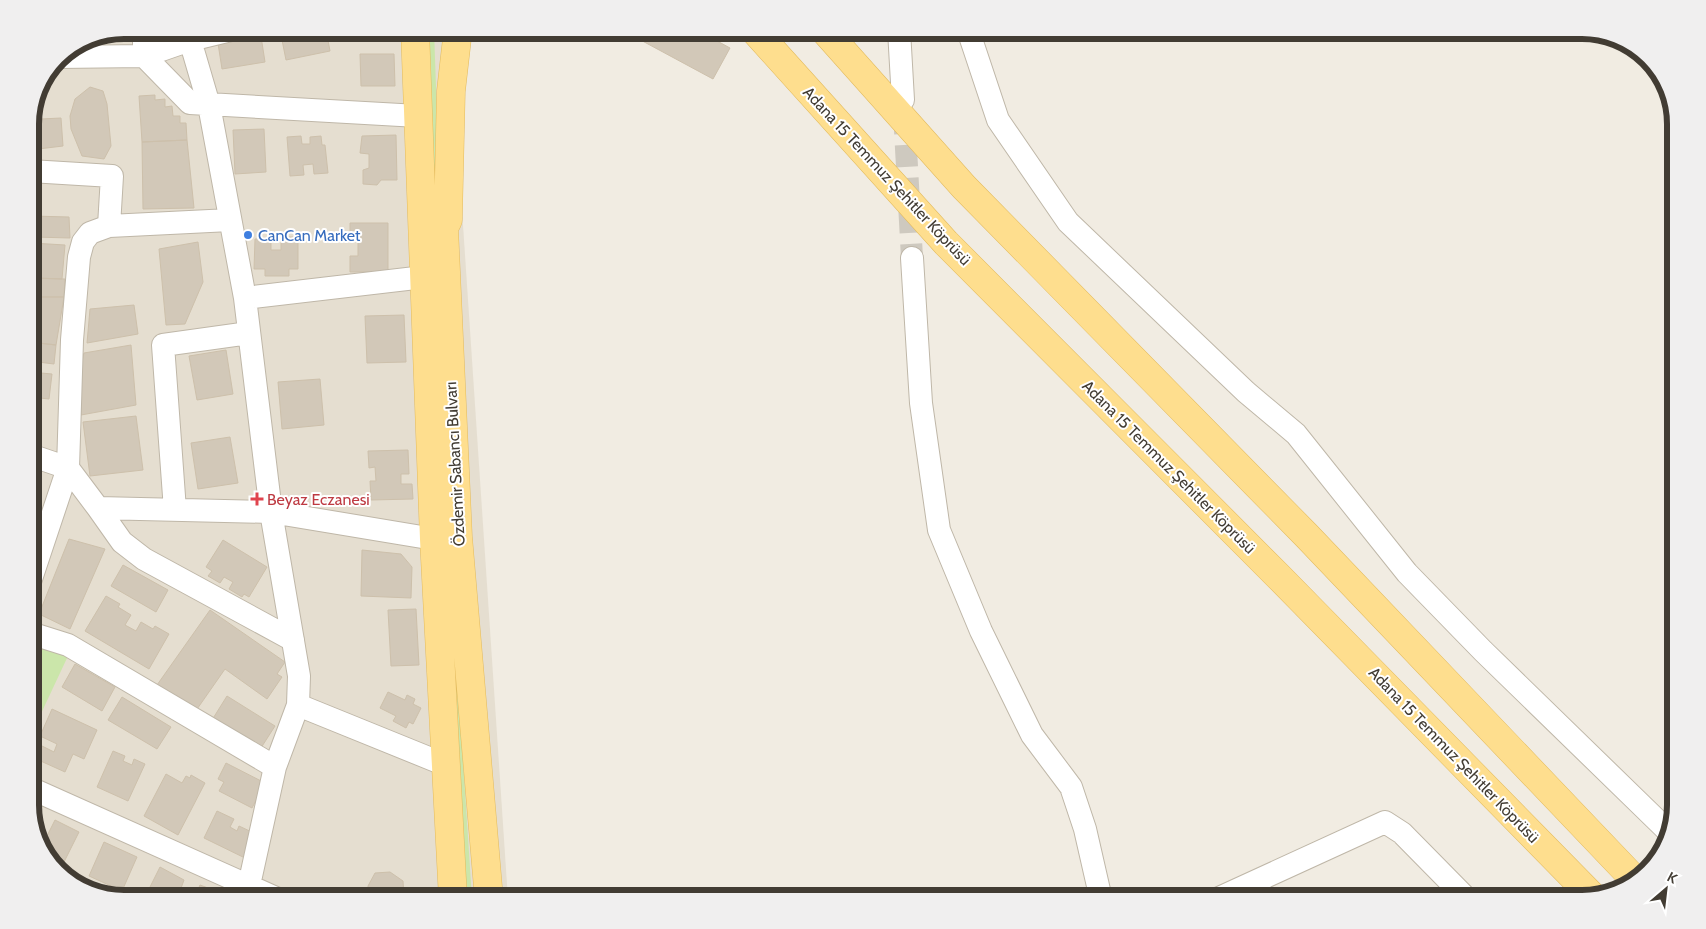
<svg xmlns="http://www.w3.org/2000/svg" width="1706" height="929" font-family="Cabin,sans-serif">
	<style>
		.residential { fill: #e5ded0 }
		.green { fill: #cbe6aa }
		.building { fill: #d2c8b8; stroke: #cdc0ab }
		.lines { fill: none; stroke-linecap: round; stroke-linejoin: round }
		.minor-tunnel { stroke: #cec9bf; stroke-width: 22; stroke-dasharray: 22 11; stroke-linecap: butt }
		.minor-casing { stroke: #bfb7a8; stroke-width: 24 }
		.major-casing { stroke: #e3bb5e; stroke-width: 29 }
		.minor { stroke: #fff; stroke-width: 22 }
		.major { stroke: #fede8e; stroke-width: 28 }
		.shop-dot { fill: #3f7fe0; stroke: #fff; stroke-width: 2 }
		.health-dot { fill: #e0444e; stroke: #fff; stroke-width: 2 }
		.labels { text-anchor: middle; dominant-baseline: central; stroke-width: 4; stroke-linejoin: round; paint-order: stroke }
		.street-label { font-size: 16px; fill: #423c33; stroke: #fff }
		.shop-label { font-size: 16px; fill: #366cbe; stroke: #fff; text-anchor: start }
		.health-label { font-size: 16px; fill: #be3a42; stroke: #fff; text-anchor: start }
		.rim { fill: none; stroke: #423c33; stroke-width: 6 }
	</style>
	<rect width="100%" height="100%" fill="#f1ece2"/>
	<path class="residential" d="M124 30H450L508 899H124L82 889 46 858 30 812V118L58 57 88 37Z"/>
	<path class="green" d="M423 30H434L456 651 472 899H463Z
		M30 633 68 656 30 737Z"/>
	<path class="building" d="M260 30 265 62 222 69 217 37Z
		M280 30H326L330 51 286 60Z
		M622 30H697L730 48 713 79Z
		M360 54H394L395 86H361Z
		M90 87 103 91 107 104 111 146 104 159 82 156 71 129 70 116 75 99Z
		M155 95V100L165 99V107L172 106 173 116H180V123H186L187 140 142 142 139 96Z
		M40 96 41 119 61 118 63 146 30 150V118Z
		M264 129 266 172 235 174 233 130Z
		M396 135 397 180H381L377 185 363 184V170L369 168V154L360 153 362 136Z
		M301 136 302 144H310V137L321 136 322 145H325L328 173 314 174 313 164 303 165 304 175 290 176 287 137Z
		M187 140 194 208 143 209 142 142Z
		M32 216 69 217 70 238 34 237Z
		M350 223H388V272H350V256H358V240H350Z
		M281 237H298V269H289V276H265V269H254L255 239H271V250H281Z
		M198 242 203 282 185 324 166 325 159 249Z
		M32 243 65 245 62 279 33 278Z
		M33 278 65 279 64 297H33Z
		M33 297H64L56 345 30 342Z
		M134 305 138 334 87 343 90 309Z
		M404 315 406 362 367 363 365 316Z
		M30 342 56 345 54 364 30 361Z
		M131 345 136 405 81 415 79 372 84 353Z
		M226 350 233 394 197 400 189 356Z
		M30 372 52 374 49 399 30 397Z
		M320 379 324 425 282 429 278 382Z
		M136 416 143 470 90 476 83 422Z
		M230 437 238 483 198 489 191 443Z
		M408 450 409 474H401V484H412L413 499 371 500 370 481H376L375 467 369 468 368 451Z
		M30 475 39 477 30 498Z
		M69 539 105 549 70 629 39 614Z
		M223 540 267 567 249 597 244 594 242 597 229 589 233 582 224 577 220 583 208 576 212 571 206 567Z
		M362 550 401 554 412 567 411 598 361 596Z
		M123 565 168 590 156 612 111 586Z
		M106 596 120 604 118 607 131 615 125 625 136 631 141 622 153 629 155 626 169 634 149 669 85 631Z
		M416 609 419 665 391 666 388 610Z
		M210 610 285 662 277 674 282 677 267 699 225 669 195 712 157 685Z
		M75 664 115 687 102 711 62 687Z
		M388 692 405 700 407 695 415 699 413 704 421 708 413 724 409 722 406 728 393 721 396 716 380 708Z
		M227 696 275 726 259 751 212 720Z
		M122 697 171 727 157 749 108 720Z
		M52 709 97 730 84 759 73 754 65 772 34 758 40 745 54 752 57 744 40 736Z
		M113 751 125 756 123 761 132 765 134 759 145 764 128 801 97 787Z
		M226 763 265 783 252 808 219 791 224 782 218 779Z
		M166 774 182 783 186 776 190 778 191 775 205 783 178 835 144 816Z
		M30 806 41 811 34 824 30 812Z
		M217 811 234 819 230 827 237 831 239 826 256 834 247 859 204 838Z
		M55 820 79 832 61 868 46 858 42 846Z
		M104 842 137 857 122 891 89 876Z
		M160 867 184 880 177 899H144Z
		M390 872 403 881 404 896 416 899H369L368 886 375 873Z
		M200 885 216 891 220 899H194Z"/>
	<g class="lines">
		<path class="minor-tunnel" d="M904 112 912 258"/>
		<defs>
			<path id="minor" d="M144 30V56L190 103 418 116
				M899 30 903 100
				M968 30 998 120 1068 222 1246 392 1296 434 1407 573 1483 651 1670 833
				M190 40 231 30
				M58 57 144 56 190 40 209 105 245 298 271 512 299 676 298 705 275 767 246 899
				M30 171 112 176 109 226
				M912 258 921 403 939 530 981 631 1032 735 1071 787 1085 829 1101 899
				M245 298 424 277
				M30 455 68 468 98 508 271 512 434 539
				M98 508 122 542 144 559 293 640
				M175 510 163 345 249 333
				M30 582 68 468 72 340 79 257 83 242 90 233 109 226 230 220
				M30 633 68 645 275 767
				M298 705 446 765
				M30 788 278 899
				M1217 899 1385 822 1402 833 1467 899"/>
			<path id="major" d="M415 30 434 539 453 899
				M458 30 451 91 448 220 444 228 458 537 489 899
				M754 30 946 243 1279 577 1592 896
				M824 30 964 187 1307 536 1636 881"/>
		</defs>
		<use href="#minor" class="minor-casing"/>
		<use href="#major" class="major-casing"/>
		<use href="#minor" class="minor"/>
		<use href="#major" class="major"/>
	</g>
	<circle class="shop-dot" cx="248" cy="235" r="5"/>
	<path class="health-dot" d="M254.5 491.5h5v5h5v5h-5v5h-5v-5h-5v-5h5z"/>
	<g class="labels">
		<g class="street-label">
			<text transform="translate(887 176) rotate(47)">Adana 15 Temmuz Şehitler Köprüsü</text>
			<text transform="translate(455 464) rotate(-93)">Özdemir Sabancı Bulvarı</text>
			<text transform="translate(1169 467) rotate(45)">Adana 15 Temmuz Şehitler Köprüsü</text>
			<text transform="translate(1454 755) rotate(46)">Adana 15 Temmuz Şehitler Köprüsü</text>
		</g>
		<g class="shop-label">
			<text x="258" y="235">CanCan Market</text>
		</g>
		<g class="health-label">
			<text x="267" y="499">Beyaz Eczanesi</text>
		</g>
	</g>
	<path d="M0 0H1706V929H0ZM124 39H1582A85 85 0 0 1 1667 124V805A85 85 0 0 1 1582 890H124A85 85 0 0 1 39 805V124A85 85 0 0 1 124 39Z" fill="#f0efef" fill-rule="evenodd"/>
	<path class="rim" d="M124 39H1582A85 85 0 0 1 1667 124V805A85 85 0 0 1 1582 890H124A85 85 0 0 1 39 805V124A85 85 0 0 1 124 39Z"/>
	<g transform="translate(1666 889) rotate(28)" stroke="#ffffff" stroke-width="4" paint-order="stroke">
	<path d="M0-4L9 19L0 12L-9 19Z" fill="#423c33"/>
	<text y="-8" font-size="14" font-weight="bold" text-anchor="middle" fill="#423c33">K</text>
	</g>
</svg>
